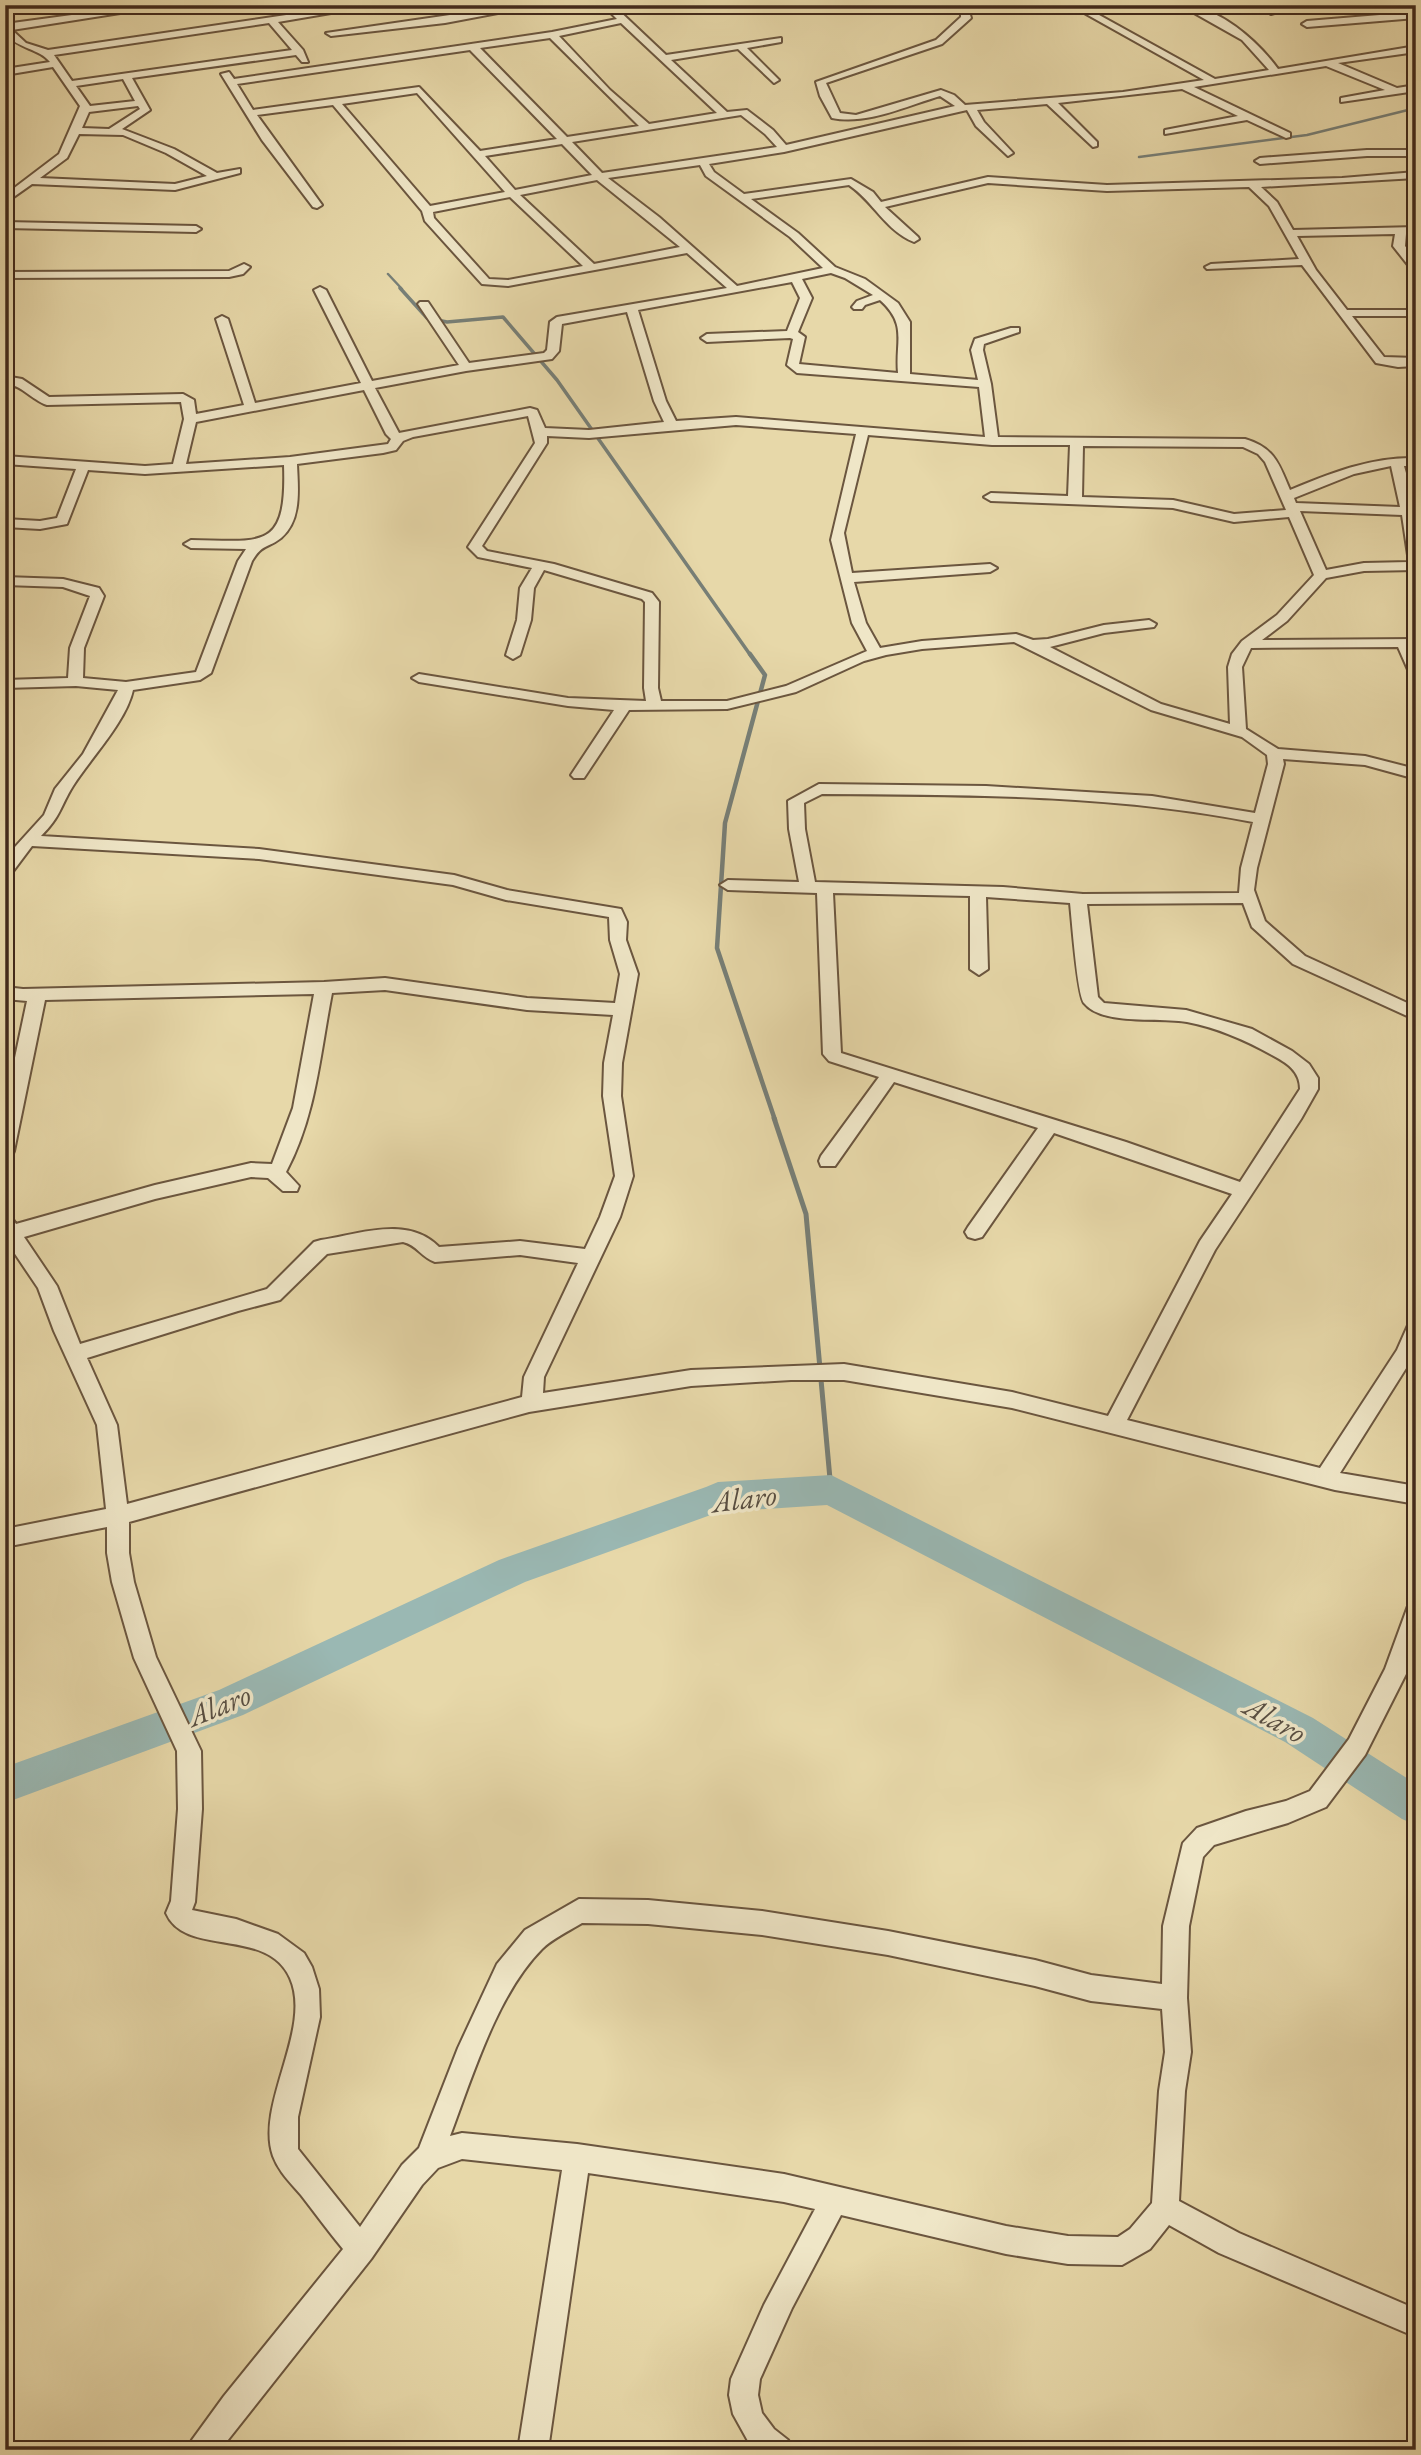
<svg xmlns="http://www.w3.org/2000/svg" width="1421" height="2455" font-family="'EB Garamond',serif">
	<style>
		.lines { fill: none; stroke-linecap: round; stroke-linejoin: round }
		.stream-far3 { stroke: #777f77; stroke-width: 2.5 }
		.stream-far2 { stroke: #777f77; stroke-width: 3.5 }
		.stream-far1 { stroke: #777f77; stroke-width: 4.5 }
		.stream { stroke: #777f77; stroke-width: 5 }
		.river { fill: #9ab8b3; fill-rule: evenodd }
		.minor-casing { stroke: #6b563f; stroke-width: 4 }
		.minor { fill: #efe6c7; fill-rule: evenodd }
		.labels { text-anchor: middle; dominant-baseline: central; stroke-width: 7; stroke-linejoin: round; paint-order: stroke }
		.water-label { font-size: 30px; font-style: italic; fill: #584e42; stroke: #efe6c7 }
	</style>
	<rect width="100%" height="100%" fill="#e7d8a9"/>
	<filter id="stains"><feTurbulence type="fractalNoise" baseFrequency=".00286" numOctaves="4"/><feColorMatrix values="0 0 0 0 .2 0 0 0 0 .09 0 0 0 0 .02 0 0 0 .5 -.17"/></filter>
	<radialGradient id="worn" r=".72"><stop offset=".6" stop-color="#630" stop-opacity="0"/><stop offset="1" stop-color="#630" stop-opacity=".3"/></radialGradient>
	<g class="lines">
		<path class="stream-far3" d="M1139 157 1307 135 1416 108
			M388 274 402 289"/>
		<path class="stream-far2" d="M400 288 427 318 447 322 503 317 557 380 751 656"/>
		<path class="stream-far1" d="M750 654 765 675 725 823 717 948 775 1120"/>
		<path class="stream" d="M774 1118 806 1214 831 1490"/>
		<path class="river" d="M831 1475 1313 1718 1416 1784V1825L1402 1819 1285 1742 827 1505 719 1512 525 1582 243 1715 5 1803V1767L219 1690 499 1560 706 1487 718 1482Z"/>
		<defs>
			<path id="minor" d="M146 5H171L12 30 26 43 48 50 354 5H378L278 22 303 50 308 62H302L296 55 132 78 150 110 122 129 174 149 217 173 240 169V173L175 190 32 184 5 203V195L59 154 80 106 53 67 5 75V69L50 62C40 49 19 49 5 34V24ZM269 23 292 50 72 81 54 55ZM123 79 135 101 90 106 76 86ZM138 106 140 109 109 129 82 128 89 112ZM79 134 123 135 166 153 207 176 175 184 40 178 67 158Z
				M518 5H540L445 23 331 36 326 33Z
				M603 5H613L666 55 781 38V42L747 48 779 80 774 83 738 49 671 60 727 112 747 110 773 130 786 145 955 106 940 96C906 106 868 125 832 118L820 96 816 82 936 40 961 17V11L953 5 968 8 971 18 942 44 826 83 840 113 856 115 941 90 954 95 965 105 1123 92 1204 80 1070 5H1081L1215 79 1269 70 1242 40 1180 5C1217 5 1257 40 1278 69L1416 46V52L1338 63 1397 88 1416 85V91L1341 102V98L1385 90 1326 66 1194 87 1290 133V137L1286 138 1247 120 1165 134V130L1238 116 1182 89 1058 103 1097 142V146L1093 147 1047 104 977 110 984 122 1013 153 1008 156 976 126 967 110 784 152 709 164 714 172 744 194 851 179 873 192 881 202 988 177 1107 185 1342 178 1416 172V178L1261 187 1277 202 1293 230 1416 227V233L1406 234 1405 246 1416 260V271L1412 270 1393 246 1395 234 1297 236 1316 270 1347 310H1416V316H1352L1384 357 1416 358V366L1398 367 1376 363 1302 265 1207 269 1205 267 1211 264 1299 259 1269 206 1249 187 1107 191 988 183 885 207 918 237 919 239 914 242C886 231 873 201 849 185L751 199 798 233 835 267 865 279 898 303 910 322V374L978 380 971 350 975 339 1011 328H1019V332L984 344 983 350 991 384 998 437 1245 439C1275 448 1279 464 1290 490 1331 473 1371 457 1416 458V466H1404L1416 508V570L1364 571 1326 578 1287 621 1262 640 1416 639V647H1412L1416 655V676L1409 672 1398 647 1251 648 1242 667 1246 729 1278 749 1365 756 1416 769V779L1365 765 1283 759 1284 764 1257 868 1254 890 1265 921 1305 956 1416 1007V1020L1293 964 1252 927 1243 903 1087 904 1098 997 1104 1003 1186 1010 1252 1029 1292 1051 1309 1064 1318 1078V1089L1301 1119 1215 1250 1127 1420 1320 1468 1397 1350 1409 1323 1416 1321 1415 1354 1340 1473 1416 1486V1504L1335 1490 1012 1408 844 1380H791L691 1386 529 1412 129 1522V1553L134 1582 156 1657 201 1751 202 1809 195 1902 192 1910 236 1919 278 1934 304 1953 312 1967 319 1989 320 2017 298 2117V2149L360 2227 402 2165 419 2148 458 2048 497 1964 525 1930 579 1899 648 1900 762 1911 888 1931 1035 1960 1091 1975 1162 1984 1163 1926 1183 1843 1197 1828 1246 1811 1286 1801 1310 1791 1349 1739 1385 1669 1408 1606 1416 1603V1647L1407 1672 1365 1755 1326 1807 1288 1823 1214 1845 1203 1857 1189 1926 1187 1998 1191 2052 1185 2091 1179 2201 1239 2233 1416 2309V2337L1219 2253 1169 2225 1150 2249 1122 2265 1068 2264 1006 2254 841 2215 792 2308 760 2379 758 2395 762 2413 774 2429 788 2440 793 2450H753L733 2414 729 2395 731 2379 764 2305 815 2209 784 2202 588 2173 548 2450H518L562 2170 462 2159 438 2168 422 2185 371 2259 220 2450H187L192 2440 224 2396 343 2249C328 2231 315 2213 301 2195 290 2182 279 2172 273 2156 255 2104 313 2029 290 1978 267 1926 185 1958 166 1913L171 1901 178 1809 177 1751 134 1658 112 1582 107 1553V1527L5 1547V1529L106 1509 97 1425 54 1331 38 1288 5 1239V1216L12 1218 16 1224 155 1185 251 1163 272 1164 293 1108 314 994 45 1000 14 1151 12 1156 5 1158V1105L27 1001 5 999V987L23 989 324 982 385 978 527 998 615 1003 620 974 610 940 609 917 506 900 453 885 259 859 32 846 11 874 5 875V858L44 815 55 789 83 754 118 690 76 686 5 688V680L68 678 70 648 90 596 63 587 5 585V577L63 579 99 588 104 596 84 648 83 678 126 682 196 672 238 561 246 549 191 548 184 544 191 540C263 541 287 551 284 465L145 474 88 470 67 524 40 529 5 527V519L40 521 57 518 76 469 5 464V456L145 466 173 464 184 419 181 402 47 405C32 400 21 384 5 384V376L22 379 49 397 183 394 194 400 196 414 244 405 216 319 222 316 228 319 255 403 361 383 314 290 320 287 326 290 372 381 459 365 418 304 420 302H428L469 363 544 353 547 350 550 322 557 317 727 288 687 253 508 286 482 284 425 221 422 211 333 105 257 115 322 205 317 208 313 207 262 140 221 74 229 72 234 79 552 32 617 19ZM621 23 717 113 649 124 610 90 559 36ZM550 38 639 126 567 137 480 48ZM470 50 557 139 480 151 419 87 253 110 237 84ZM417 93 505 192 430 206 342 104ZM741 115 765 134 777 147 602 173 572 142ZM562 144 592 175 515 190 485 156ZM700 165 706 176 790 237 823 268 737 286 659 217 608 178ZM597 180 680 247 594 264 520 195ZM510 197 583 266 508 280 489 279 434 218 433 212ZM831 273 845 278 873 295 857 301 852 307 854 309H862L865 305 880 300C908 325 895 341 898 373L799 364 805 337 798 332 812 298 802 279ZM792 282 800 298 787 331 707 334 701 338 707 342 790 338 793 339 787 365 797 373 979 387 985 437 736 417 676 421 666 401 638 310ZM627 312 654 401 664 422 589 430 545 428 537 410 530 408 399 433 375 388 466 371 552 359 559 351 562 324ZM364 390 386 434 391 439 388 444 290 457 186 464 196 422ZM528 416 535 443 468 547 478 557 532 568 520 588 517 620 506 655 513 659 520 655 531 620 534 588 544 570 642 599 645 602 644 688 646 701 568 698 419 674 412 678 419 682 568 706 614 710 571 775 574 778H584L629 710 727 709 796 692 864 661 886 655 922 649 1014 642 1151 710 1242 737 1267 755 1268 764 1255 813 1152 796 986 786 819 784 788 801 789 829 799 882 728 880 720 885 728 890 817 893 823 1054 829 1061 879 1077 821 1156 819 1161 821 1166H835L894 1082 1038 1128 968 1227 965 1232 968 1237 975 1239 982 1237 1054 1133 1232 1194 1200 1241 1108 1416 1012 1392 844 1364 691 1370 543 1393 544 1377 620 1217 633 1176 621 1096 622 1063 638 974 626 940 627 922 621 909 507 890 454 875 259 849 41 836C61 816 60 807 73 786 90 759 126 722 133 690L200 680 211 673 252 561C263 543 267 549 281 538 302 520 298 489 297 464L383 453 396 450 403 441 413 437ZM736 425 856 434 831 540 852 623 867 651 786 686 727 701H661L658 688 659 602 652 593 554 564 487 551 482 546 547 443V436L589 438ZM868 435 992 445H1070L1068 496 991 493 984 497 991 501 1173 508 1234 522 1289 517 1314 575 1277 615 1242 641 1232 654 1228 667 1230 724 1161 704 1050 647 1104 633 1154 627 1156 624 1149 620 1104 625 1048 639 1033 640 1016 634 922 641 880 648 866 623 854 582 990 572 997 568 990 564 852 573 844 533ZM1083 446 1243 447 1258 454 1265 462 1286 510 1234 514 1173 500 1082 497ZM1391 466 1400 507 1296 503 1294 498 1354 474ZM1300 511 1402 515 1409 562 1364 563 1326 570ZM822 794C967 795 1110 794 1253 822L1241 868 1239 893 1083 894 1003 887 815 882 805 829 804 803ZM833 893 970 896V969L979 975 988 969 986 897 1070 903C1072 920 1077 994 1084 1003 1102 1026 1160 1017 1187 1022 1218 1028 1245 1040 1272 1055 1287 1063 1300 1071 1300 1089L1240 1182 1126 1142 841 1053ZM385 990 527 1010 613 1015 604 1063 603 1096 615 1176 600 1217 585 1249 520 1241 439 1247C408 1215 360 1234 321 1240L314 1242 267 1289 80 1344 57 1286 24 1237 155 1199 251 1177 268 1178 283 1191H297L299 1186 286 1172C316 1116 320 1054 332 993ZM403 1242C417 1245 422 1258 435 1262L520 1255 578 1263 524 1377 522 1397 127 1504 117 1425 87 1358 238 1311 280 1300 327 1254ZM582 1923 648 1924 762 1935 888 1955 1035 1986 1091 2001 1162 2009 1165 2052 1159 2091 1152 2203 1130 2229 1118 2237 1068 2236 1006 2226 784 2174 577 2144 462 2133 450 2136C472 2078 497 1994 542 1949 552 1939 569 1931 582 1923Z
				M1284 5H1301L1271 14 1266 11Z
				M1416 12V18L1307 27 1302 24 1307 21Z
				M5 134 10 140 5 143Z
				M1367 150H1416V156H1367L1260 164 1255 161 1260 158Z
				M5 222 196 226 201 229 196 232 5 228Z
				M244 264 250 267 243 274 229 277 5 278V272L229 271Z"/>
		</defs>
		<use href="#minor" class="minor-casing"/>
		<use href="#minor" class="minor"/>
	</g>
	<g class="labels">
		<g class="water-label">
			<text transform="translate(744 1498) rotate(-7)">Alaro</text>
			<text transform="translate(219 1705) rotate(-22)">Alaro</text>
			<text transform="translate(1275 1719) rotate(29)">Alaro</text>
		</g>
	</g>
	<rect width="1421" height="2455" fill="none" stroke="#e7d8a9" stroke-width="28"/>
	<rect x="7" y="7" width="1407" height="2441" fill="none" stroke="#422a1c" stroke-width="3.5"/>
	<rect x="14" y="14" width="1393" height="2427" fill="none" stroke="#422a1c" stroke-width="2"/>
	<rect width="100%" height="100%" filter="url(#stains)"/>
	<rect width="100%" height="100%" fill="url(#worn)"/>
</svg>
